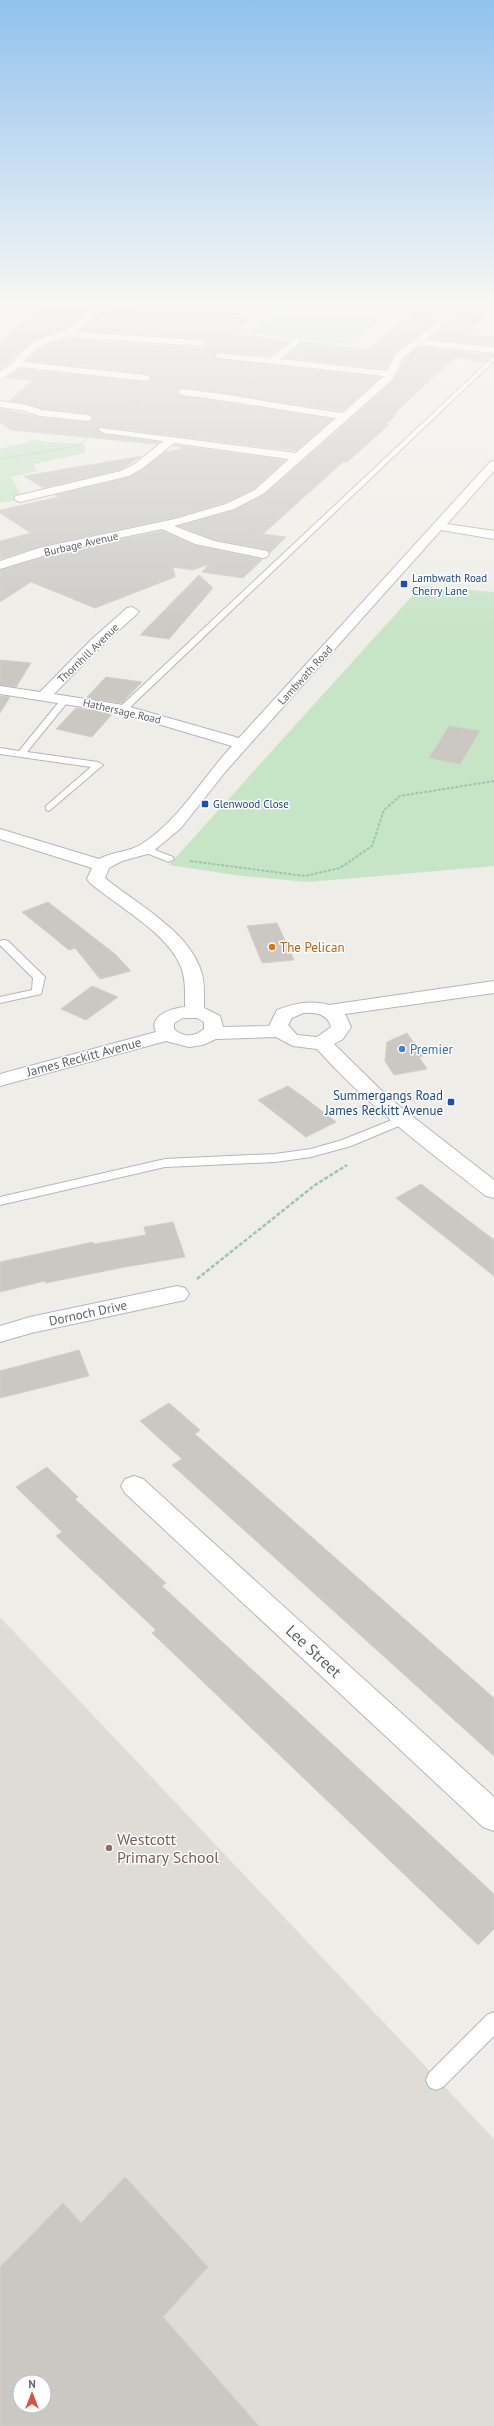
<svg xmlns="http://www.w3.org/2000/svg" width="494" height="2426" font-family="'PT Sans',sans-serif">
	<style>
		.industrial { fill: #dedcd9 }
		.education { fill: #dfdcd5; fill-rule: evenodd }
		.green { fill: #c6e4c6 }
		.building { fill: #cbc8c4; stroke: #d3cfc5; fill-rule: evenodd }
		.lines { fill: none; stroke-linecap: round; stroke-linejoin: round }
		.lane-casing { stroke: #b4b6ba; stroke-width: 2 }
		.street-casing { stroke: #b4b6ba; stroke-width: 2 }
		.path-far2 { stroke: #9fc5ab; stroke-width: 1; stroke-dasharray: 2 1; stroke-linecap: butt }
		.path-far1 { stroke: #9fc5ab; stroke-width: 2; stroke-dasharray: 3 1.5; stroke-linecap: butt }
		.path { stroke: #9fc5ab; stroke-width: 2.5; stroke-dasharray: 4 2; stroke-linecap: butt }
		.lane { fill: #fff; fill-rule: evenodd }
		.street { fill: #fff; fill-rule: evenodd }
		.transit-dot { fill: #1a4fb4; stroke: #fff; stroke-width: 1.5 }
		.food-dot { fill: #e8710a; stroke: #fff; stroke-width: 1.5 }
		.shop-dot { fill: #3f7fe0; stroke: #fff; stroke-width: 1.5 }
		.education-dot { fill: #8d6e63; stroke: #fff; stroke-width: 1.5 }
		.labels { text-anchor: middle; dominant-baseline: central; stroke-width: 3; stroke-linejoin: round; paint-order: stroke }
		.far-street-label { font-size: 11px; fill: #5e6166; stroke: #fff }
		.far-transit-label { font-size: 11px; fill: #164399; stroke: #fff; text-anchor: start }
		.food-label { font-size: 13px; fill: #c56008; stroke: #fff; text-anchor: start }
		.shop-label { font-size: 13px; fill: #366cbe; stroke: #fff; text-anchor: start }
		.street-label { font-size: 13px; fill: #5e6166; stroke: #fff }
		.transit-label { font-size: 13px; fill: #164399; stroke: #fff; text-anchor: end }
		.near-street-label { font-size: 16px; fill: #5e6166; stroke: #fff }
		.near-education-label { font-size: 16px; fill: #785e54; stroke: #fff; text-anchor: start }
	</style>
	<rect width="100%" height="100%" fill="#efede7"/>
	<path class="industrial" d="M0 306H23L0 324Z"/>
	<path class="education" d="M0 1617 494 2139V2426H0ZM20 2382H44V2406H20Z"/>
	<path class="green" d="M286 306H399L349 344 247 333Z
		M31 439 46 442 85 444V453L34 464 37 471 11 477 20 492 19 500 0 503V449L28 442Z
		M421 586 494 592V866L308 882 242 876 169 865Z"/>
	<path class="building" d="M44 306H98L60 331 36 339 0 370V342Z
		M111 306 171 309 169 311 253 318 234 335 291 341 270 356 216 352 215 358 381 377 343 411 182 388 176 391 182 396 333 419 296 451 100 427 98 429 104 434 159 442 156 444 11 430 0 422V409L40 417 88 422 94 419 88 414 42 409 9 401 33 380 6 378 20 369 146 382 152 379 146 374 27 361 38 350 54 342 65 339 202 348 208 344 202 338 78 331Z
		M418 310 445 313 395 353 386 369 284 358 302 342 369 350Z
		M459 314 486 317 466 335 494 337V345L429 339Z
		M418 347 494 355 486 362 454 358 440 371 393 415H396L386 424 389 425 347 462H343L263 534 286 537 270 553 267 550 214 540 179 526 234 510 264 495 393 381 404 359Z
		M174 445 286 460 254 489 225 503 175 518 39 547 0 559V541L31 533 0 513V510L59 497 55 495 129 477 165 452 181 449 180 447 173 446Z
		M142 456 120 470 43 488 24 476Z
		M162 531 195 545 263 559 243 578 202 572 209 564 193 570 173 567 175 577 95 608 31 582 0 602V570L66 550Z
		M199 575 213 588 169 639 140 635Z
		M0 660 31 663 16 687 0 685Z
		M106 677 142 682 122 703 86 698Z
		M0 696 10 697 0 713Z
		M76 708 113 713 92 737 56 729Z
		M449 726 480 731 460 764 429 758Z
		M48 902 115 954 131 971 100 979 75 948 69 950 22 912Z
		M277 923 294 960 262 963 247 926Z
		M92 986 118 997 86 1020 61 1009Z
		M407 1033 423 1056 419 1057 427 1069 394 1075 385 1061 387 1042Z
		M288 1086 305 1098 336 1122 306 1137 258 1100Z
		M421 1184 494 1240V1276L396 1198Z
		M173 1222 185 1257 125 1267 46 1283 45 1281 0 1292V1262L93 1242 94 1244 146 1235 144 1227Z
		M79 1350 89 1376 0 1398V1371Z
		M169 1403 200 1430 195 1434 494 1698V1756L172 1465 182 1459 140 1421Z
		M47 1467 78 1497 75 1499 166 1583 162 1586 494 1894V1929L478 1945 152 1633 156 1630 56 1536 62 1532 16 1487Z
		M125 2177 208 2267 163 2317 259 2426H0V2267L63 2203 81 2223ZM20 2382H44V2406H20Z"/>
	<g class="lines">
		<defs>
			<path id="lane" d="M494 356V361L126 711H120V707Z
				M66 696 70 699 27 752 98 762 103 765 49 811 46 810V806L91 767 0 754V748L19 751 63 697Z
				M145 846 173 857 174 859 169 862 141 851V847Z
				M4 940 8 941 45 977 41 994 0 1003V997L32 990 33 978 0 945V941Z
				M402 1116 408 1120 406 1123 351 1146 311 1157 275 1162 165 1167 0 1205V1197L165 1159 275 1154 311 1149 342 1140Z
				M494 2012V2036L443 2087 436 2090 429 2087 426 2080 429 2073 487 2015Z"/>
			<path id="street" d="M100 306H110L74 332 202 340 207 343 202 346 65 337C49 342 34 347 24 362L146 375 151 378 146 381 20 367 0 380V372L14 362 22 351 37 340 61 332Z
				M179 306 253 308 258 311 253 314C240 313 188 314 179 306Z
				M456 306H466L425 340 494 347V353L418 345 403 358 392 380 263 494 234 509 174 526 214 541 267 551 269 554 267 557 263 558 195 544 162 529 66 549 0 569V561L39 548 175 519 226 504 255 490 289 459 174 443 143 468 129 476 20 502 16 500 14 498 16 496 121 471 135 464 163 441 104 433 99 430 100 428 296 453 336 418C284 411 234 401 182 395L177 392 182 389C236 395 289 406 343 413L384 376 219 358 216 357V353L270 358 297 338 300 339V343L280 359 387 371 396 354Z
				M0 401 27 405 42 410 88 415 93 418 88 421 40 416 25 411 0 407Z
				M494 461V471L447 524 494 531V539L441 530 226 771 181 828 151 853 122 861 109 868 105 878C135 903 189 931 201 971 205 983 204 995 204 1008L220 1016 223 1027 269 1026 277 1010C296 1003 310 1000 329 1005L494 981V993L345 1014 351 1027 343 1039 334 1044 389 1098 494 1180V1198L486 1196C427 1150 367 1105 317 1049L293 1046 276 1037 216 1039 203 1045 189 1047 166 1041 0 1086V1074L156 1032C148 1015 173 1008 185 1007 185 994 186 980 181 967 168 933 117 906 90 883L87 879 92 868 0 839V829L99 859C112 852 128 852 140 845 178 822 202 778 232 746L121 713 0 694V686L40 692 91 640 127 608 132 607 139 611 137 614 101 646 54 694 123 705 239 738 490 462ZM303 1013C315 1012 328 1014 331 1027L317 1037 297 1035 288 1025 292 1018ZM197 1018 204 1022V1029C195 1037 183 1038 174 1029V1023L183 1018Z
				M177 1286 185 1288 189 1294 185 1300 31 1333 0 1342V1326L30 1317Z
				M134 1476 143 1479 494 1797V1831L483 1827 125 1493 121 1486 125 1479Z"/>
		</defs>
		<use href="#lane" class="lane-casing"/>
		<use href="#street" class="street-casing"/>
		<path class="path-far2" d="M273 311 281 306
			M0 317 15 306
			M234 338 244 331
			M178 373 196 362
			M121 414 145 397
			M0 459 77 446 88 438"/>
		<path class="path-far1" d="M190 861 305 876 340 868 372 846 384 810 400 796 494 781"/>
		<path class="path" d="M197 1279 315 1185 347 1165"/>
		<use href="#lane" class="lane"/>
		<use href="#street" class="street"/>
	</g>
	<linearGradient id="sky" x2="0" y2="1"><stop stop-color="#91c2ee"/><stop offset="0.47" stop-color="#f8f7f4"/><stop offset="1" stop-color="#f8f7f4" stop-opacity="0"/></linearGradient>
	<rect width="494" height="645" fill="url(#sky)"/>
	<g class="transit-dot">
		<rect x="400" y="580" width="8" height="8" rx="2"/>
		<rect x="201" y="800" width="8" height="8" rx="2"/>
		<rect x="447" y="1098" width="8" height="8" rx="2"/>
	</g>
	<circle class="food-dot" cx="272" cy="947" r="4"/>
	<circle class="shop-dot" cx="402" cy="1049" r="4"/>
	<circle class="education-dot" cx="109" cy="1848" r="4"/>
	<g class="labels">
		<g class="far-street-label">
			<text transform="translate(81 544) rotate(-13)">Burbage Avenue</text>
			<text transform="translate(88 653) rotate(-44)">Thornhill Avenue</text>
			<text transform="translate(305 675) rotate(-48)">Lambwath Road</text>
			<text transform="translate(122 711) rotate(13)">Hathersage Road</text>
		</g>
		<g class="far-transit-label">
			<text x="412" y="578">Lambwath Road<tspan x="412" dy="13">Cherry Lane</tspan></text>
			<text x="213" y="804">Glenwood Close</text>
		</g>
		<g class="food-label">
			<text x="280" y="947">The Pelican</text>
		</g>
		<g class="shop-label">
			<text x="410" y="1049">Premier</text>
		</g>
		<g class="street-label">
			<text transform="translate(84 1057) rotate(-15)">James Reckitt Avenue</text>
			<text transform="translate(88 1313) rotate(-12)">Dornoch Drive</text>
		</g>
		<g class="transit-label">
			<text x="443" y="1095">Summergangs Road<tspan x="443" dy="15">James Reckitt Avenue</tspan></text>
		</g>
		<g class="near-street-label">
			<text transform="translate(314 1651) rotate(43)">Lee Street</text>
		</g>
		<g class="near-education-label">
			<text x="117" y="1839">Westcott<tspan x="117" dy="18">Primary School</tspan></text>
		</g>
	</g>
	<g transform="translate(32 2394)"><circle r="19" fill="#ffffff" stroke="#bfc0c2"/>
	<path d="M0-3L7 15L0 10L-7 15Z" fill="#db4f41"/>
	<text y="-6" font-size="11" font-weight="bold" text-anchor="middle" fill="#5e6166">N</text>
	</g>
</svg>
